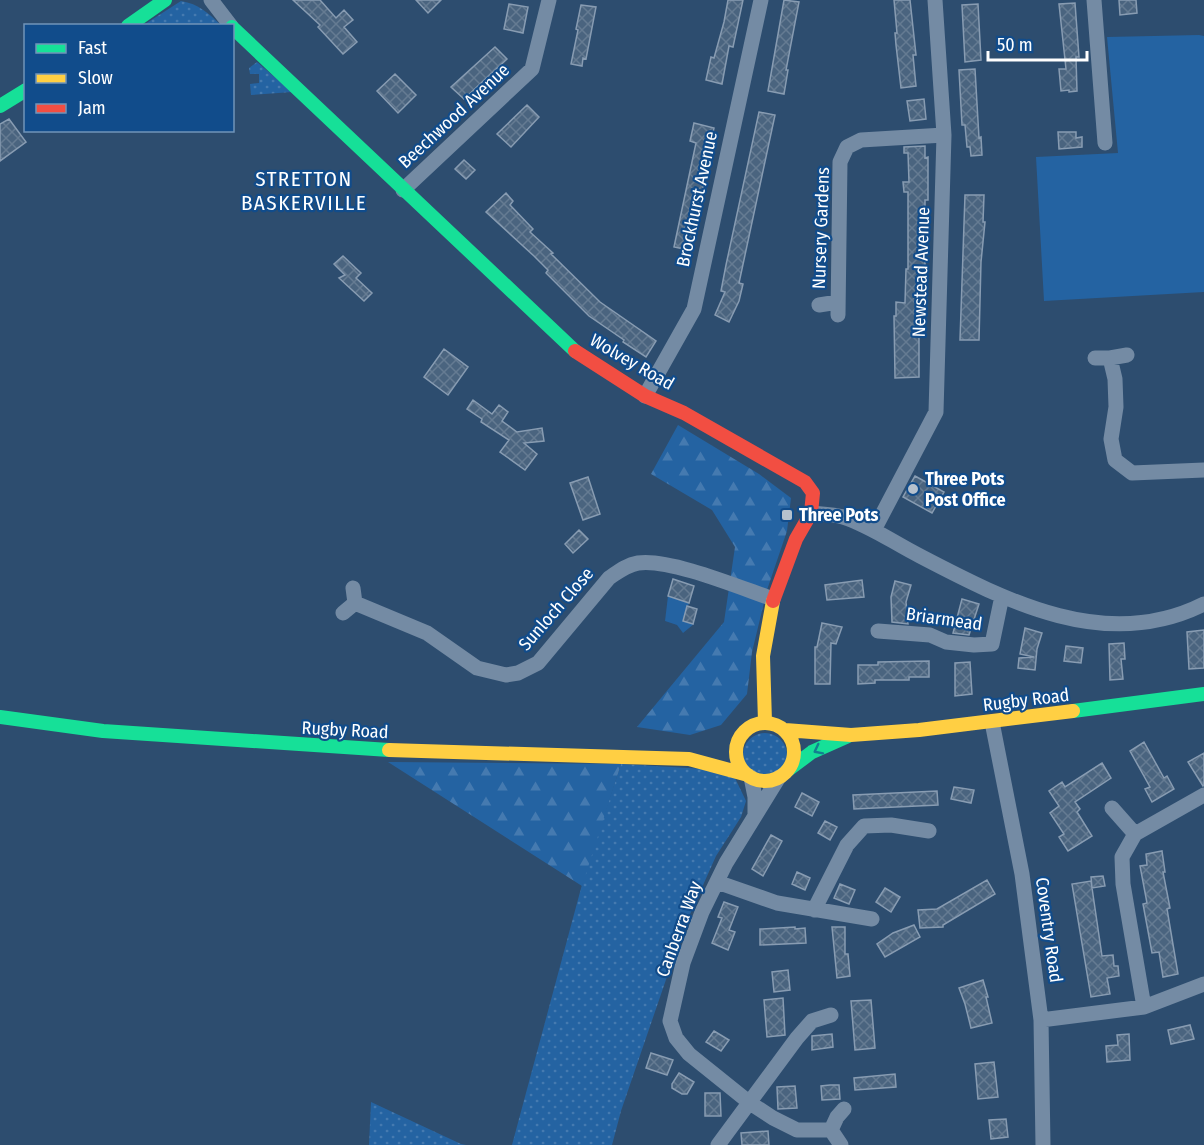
<svg xmlns="http://www.w3.org/2000/svg" width="1204" height="1145" font-family="'Fira Sans Condensed',sans-serif">
	<style>
		.grass { fill: url(#grass-dots) }
		.forest { fill: url(#forest-firs) }
		.green { fill: #2463a2 }
		.building { fill: url(#building-cross-hatch); stroke: #889cb2; stroke-width: 1.5 }
		.lines { fill: none; stroke-linecap: round; stroke-linejoin: round }
		.street { stroke: #748ba4; stroke-width: 15 }
		.fast { stroke: #16e098; stroke-width: 14 }
		.slow { stroke: #ffcf43; stroke-width: 14 }
		.jam { stroke: #f24e42; stroke-width: 14 }
		.oneway { stroke: #138090 }
		.poi-dot { fill: #b6c1cd; stroke: #114c8b; stroke-width: 2 }
		.labels { text-anchor: middle; dominant-baseline: central; stroke-width: 4.5; stroke-linejoin: round; paint-order: stroke }
		.street-label { font-size: 18px; fill: #fff; stroke: #114c8b }
		.poi-label { font-size: 18px; font-weight: bold; fill: #fff; stroke: #114c8b; text-anchor: start }
		.quarter-label { font-size: 21px; letter-spacing: 1.5px; fill: #fff; stroke: #114c8b }
	</style>
	<defs>
		<pattern id="grass-dots" width="8" height="8" patternUnits="userSpaceOnUse" patternTransform="scale(1.5)"><rect width="8" height="8" fill="#2463a2"/><path d="M2 2h.1M6 6h.1" fill="none" stroke="#457ab0" stroke-width="1.8" stroke-linecap="round"/></pattern>
		<pattern id="forest-firs" width="22" height="20" patternUnits="userSpaceOnUse" patternTransform="scale(1.5)"><rect width="22" height="20" fill="#2463a2"/><path d="M5 1l3.5 6h-7zM16 11l3.5 6h-7z" fill="#457ab0"/></pattern>
		<pattern id="building-cross-hatch" width="8" height="8" patternUnits="userSpaceOnUse" patternTransform="scale(1.5)"><rect width="8" height="8" fill="#4a647f"/><path d="M0 0l8 8M0 8l8-8" fill="none" stroke="#657b92"/></pattern>
	</defs>
	<rect width="100%" height="100%" fill="#2d4d6f"/>
	<path class="grass" d="M181 1C199 4 208 13 221 25L142 26Z
		M257 62 292 92 251 95 250 84 259 83V74H250L249 68Z
		M743 755a22 22 0 1 1 44 0a22 22 0 1 1-44 0Z
		M621 764 705 769 735 778 746 801 741 817 716 856 683 930 621 1111 612 1145H512L587 866Z
		M371 1102 461 1144 466 1145H369Z"/>
	<path class="forest" d="M678 425 759 474 791 498 787 531 767 590 752 652 747 694 721 725 690 735 637 727 724 622 735 547 712 510 651 474Z
		M388 762 621 764 582 886Z"/>
	<path class="green" d="M1199 35 1204 36V292L1044 301 1036 157 1118 153 1107 37Z
		M668 596 689 603 683 620 694 624 683 633 677 625 665 621Z"/>
	<path class="building" d="M293 0H320L336 18 344 10 353 20 344 27 357 42 343 54 318 27 320 25Z
		M416 0H441L428 13Z
		M728 0H743L733 47 729 46 722 84 706 80 711 57 714 58 724 22Z
		M784 0 799 2 786 70H788L784 94 768 91Z
		M894 0H910L916 55H913L916 86 901 88 896 45 895 33H897Z
		M1119 0H1136L1137 13 1120 15Z
		M1075 3 1079 57H1076L1077 91 1069 92V90L1061 91 1059 69H1066L1059 4Z
		M509 4 528 7 523 33 504 29Z
		M978 4 981 60 965 62 962 5Z
		M581 5 596 7 586 59 583 58 582 66 571 64 578 30 576 29Z
		M495 47 507 59 464 99 451 87Z
		M975 69 979 138 981 137 982 155 971 156 970 147H967L965 125H962L959 70Z
		M395 74 416 95 398 113 377 91Z
		M924 99 926 119 910 121 907 101Z
		M527 105 539 117 511 147 497 134Z
		M759 112 775 115 739 283 743 284 739 301 729 322 715 315 725 292 721 291 726 265Z
		M9 119 26 142 0 161V124Z
		M694 123 714 128 708 154H710L702 192 689 250 674 247 696 143 690 141Z
		M1058 132H1076V138L1082 137V147L1059 149Z
		M925 146V158L928 157V200H925V266L923 287H922L921 312H919V377L895 378 894 316H896V302L905 303 906 269H908V192H904L903 182H909L908 153H904V147Z
		M464 160 475 170 466 179 455 169Z
		M506 193 513 201 510 205 533 229 530 232 553 253 551 254 600 302 656 341 646 357 623 342 624 340 589 316 546 273 548 270 534 256 486 212Z
		M965 195H984L983 222H985L981 262 979 340H960Z
		M343 256 361 273 356 278 372 293 364 301 339 278 345 275 334 264Z
		M444 349 468 367 448 395 424 377Z
		M473 400 492 414 499 405 508 412 502 421 517 432 542 428 544 441 524 443 537 454 525 470 500 452 509 440 481 422 482 419 467 409Z
		M915 476 944 492 932 513 903 497Z
		M588 477 600 514 583 520 570 483Z
		M579 530 588 539 573 553 565 544Z
		M673 579 694 586 689 603 668 596Z
		M862 580 864 597 827 600 825 585Z
		M895 581 911 585 906 602 908 624 892 622 891 597Z
		M962 599 979 604 969 635 953 633Z
		M687 606 697 609 693 624 683 621Z
		M822 623 842 627 836 644 831 643 830 684H815V647H817Z
		M1025 628 1042 633 1037 649 1035 670 1018 668 1019 658 1034 657 1020 654Z
		M1204 630V668L1189 669 1187 632Z
		M1124 643 1125 659H1121L1123 679 1110 680 1109 644Z
		M1066 646 1083 648 1081 663 1064 661Z
		M929 661V677H909V680H875V683L858 684V665H878V662Z
		M970 662 972 694 955 696V663Z
		M1144 742 1164 778 1167 776 1174 789 1152 802 1145 789 1150 787 1130 751Z
		M1204 753V785L1203 786 1188 762Z
		M1102 763 1111 778 1075 802 1080 809 1077 812 1092 836 1068 851 1059 837 1064 834 1050 813 1059 806 1049 791 1062 782 1065 787Z
		M954 787 974 790 971 803 951 799Z
		M937 791 938 805 854 809 853 795Z
		M802 793 819 802 812 816 795 807Z
		M825 821 837 827 830 840 818 833Z
		M771 835 782 841 763 876 752 869Z
		M1162 851 1165 872H1163L1170 908 1167 909 1178 974 1163 977 1159 952 1152 953 1143 904 1147 903 1140 866 1147 865 1146 854Z
		M797 872 810 878 805 890 792 884Z
		M1103 876 1105 886 1092 888 1091 877Z
		M987 880 995 894 943 925V927L920 928 918 910 937 909Z
		M1091 881 1102 956 1113 955 1114 966H1118L1119 976 1107 978 1110 994 1091 997 1072 884Z
		M840 884 855 890 849 904 834 898Z
		M885 888 900 897 891 912 876 902Z
		M724 902 738 907 729 930 735 932 728 950 712 943 722 918 718 917Z
		M914 925 920 937 885 957 877 944 893 933Z
		M795 927V929L805 928 806 943 760 945V929Z
		M832 927H845V954H848L850 976 837 978Z
		M788 970 790 990 774 992 772 972Z
		M983 980 988 997H986L992 1023 971 1028 965 1004 959 988Z
		M783 998 785 1035 767 1037 764 1000Z
		M871 1000 875 1048 855 1050 851 1001Z
		M1190 1025 1194 1039 1171 1044 1168 1030Z
		M714 1031 729 1040 721 1051 706 1042Z
		M832 1034 833 1047 812 1050V1036Z
		M1129 1034 1130 1060 1107 1062 1106 1046 1118 1045 1117 1035Z
		M651 1053 673 1060 667 1075 646 1068Z
		M994 1062 998 1097 978 1099 975 1064Z
		M679 1073 694 1082 687 1094H682L672 1088V1084Z
		M895 1074 896 1087 855 1090 854 1078Z
		M830 1085H839L840 1099 822 1100 821 1086Z
		M795 1086 797 1108 778 1109 777 1087Z
		M705 1093H720L721 1116H705Z
		M1006 1119 1008 1137 991 1139 989 1120Z
		M768 1131 769 1145H742L741 1133Z"/>
	<g class="lines">
		<path class="street" d="M211 0 231 26
			M1094 0 1105 143
			M403 190 532 69 549 0
			M819 305 838 302
			M838 315 840 162 847 147 861 140 944 135
			M1095 358H1110L1127 355
			M1110 358 1115 379 1116 407 1111 439 1115 460 1132 473 1204 470
			M645 396 694 309 761 0
			M811 513C822 514 833 514 843 517 871 526 894 543 920 556 1008 602 1107 653 1204 604
			M874 530 936 412 944 135 935 0
			M355 603 427 633 477 668 506 675 518 673 538 663 609 578C618 572 626 565 638 563 669 558 741 588 773 599
			M343 613 355 603 353 588
			M878 631 930 635 946 642 974 645 992 644 1002 596
			M992 722 1022 874 1041 1020 1043 1145
			M751 777 755 797V815
			M779 777 726 863 702 912 683 963 670 1021 676 1038 689 1054 750 1103 773 1118 797 1130H831
			M1112 808 1135 834
			M717 882 777 903 872 919
			M814 910 847 845 864 826 891 825 929 831
			M1144 1007 1123 884 1122 857 1135 834 1204 795
			M1041 1020 1144 1007 1204 984
			M831 1130 837 1117 844 1109
			M831 1130 841 1145
			M718 1145 797 1038 812 1021 831 1015"/>
		<path class="fast" d="M128 26 165 0
			M232 27 575 351
			M0 106 26 90
			M1073 711 1204 694
			M0 717 103 731 389 750
			M788 770 812 752 848 736"/>
		<path class="slow" d="M765 722 763 656 773 601
			M736 752a29 29 0 1 1 58 0a29 29 0 1 1-58 0Z
			M785 730 851 735 919 730 1073 711
			M389 750 689 759 748 775"/>
		<path class="jam" d="M575 351 645 396 684 413 805 482 813 493 811 513 796 539 773 601"/>
	</g>
	<defs><path id="oneway-chevron" d="M-2-3.5L2.5 0L-2 3.5" fill="none" stroke-width="1.6" stroke-linecap="round" stroke-linejoin="round" transform="scale(1.5)"/></defs>
	<use class="oneway" href="#oneway-chevron" transform="translate(818 750) rotate(153)"/>
	<g class="poi-dot">
		<circle cx="913" cy="489" r="6"/>
		<rect x="781" y="509" width="12" height="12" rx="3"/>
	</g>
	<g class="labels">
		<g class="street-label">
			<text transform="translate(454 116) rotate(-43)">Beechwood Avenue</text>
			<text transform="translate(697 199) rotate(-78)">Brockhurst Avenue</text>
			<text transform="translate(821 228) rotate(-88)">Nursery Gardens</text>
			<text transform="translate(921 272) rotate(-88)">Newstead Avenue</text>
			<text transform="translate(632 362) rotate(30)">Wolvey Road</text>
			<text transform="translate(556 609) rotate(-49)">Sunloch Close</text>
			<text transform="translate(944 619) rotate(8)">Briarmead</text>
			<text transform="translate(1026 700) rotate(-7)">Rugby Road</text>
			<text transform="translate(345 730) rotate(3)">Rugby Road</text>
			<text transform="translate(679 929) rotate(-70)">Canberra Way</text>
			<text transform="translate(1049 930) rotate(82)">Coventry Road</text>
		</g>
		<g class="poi-label">
			<text x="925" y="479">Three Pots<tspan x="925" dy="21">Post Office</tspan></text>
			<text x="799" y="515">Three Pots</text>
		</g>
		<g class="quarter-label">
			<text x="304" y="179">STRETTON<tspan x="304" dy="24">BASKERVILLE</tspan></text>
		</g>
	</g>
	<rect x="24" y="24" width="210" height="108" fill="#114c8b" stroke="#7094b9" stroke-width="1.5"/>
	<rect x="36" y="44" width="30" height="9" fill="#16e098" stroke="#7094b9" stroke-width="1.5"/>
	<text x="78" y="54" font-size="18" fill="#ffffff">Fast</text>
	<rect x="36" y="74" width="30" height="9" fill="#ffcf43" stroke="#7094b9" stroke-width="1.5"/>
	<text x="78" y="84" font-size="18" fill="#ffffff">Slow</text>
	<rect x="36" y="104" width="30" height="9" fill="#f24e42" stroke="#7094b9" stroke-width="1.5"/>
	<text x="78" y="114" font-size="18" fill="#ffffff">Jam</text>
	<path d="M988 51v9h99v-9" fill="none" stroke="#ffffff" stroke-width="3"/>
	<text x="997" y="51" font-size="18" fill="#ffffff" stroke="#114c8b" stroke-width="4.5" paint-order="stroke">50 m</text>
</svg>
